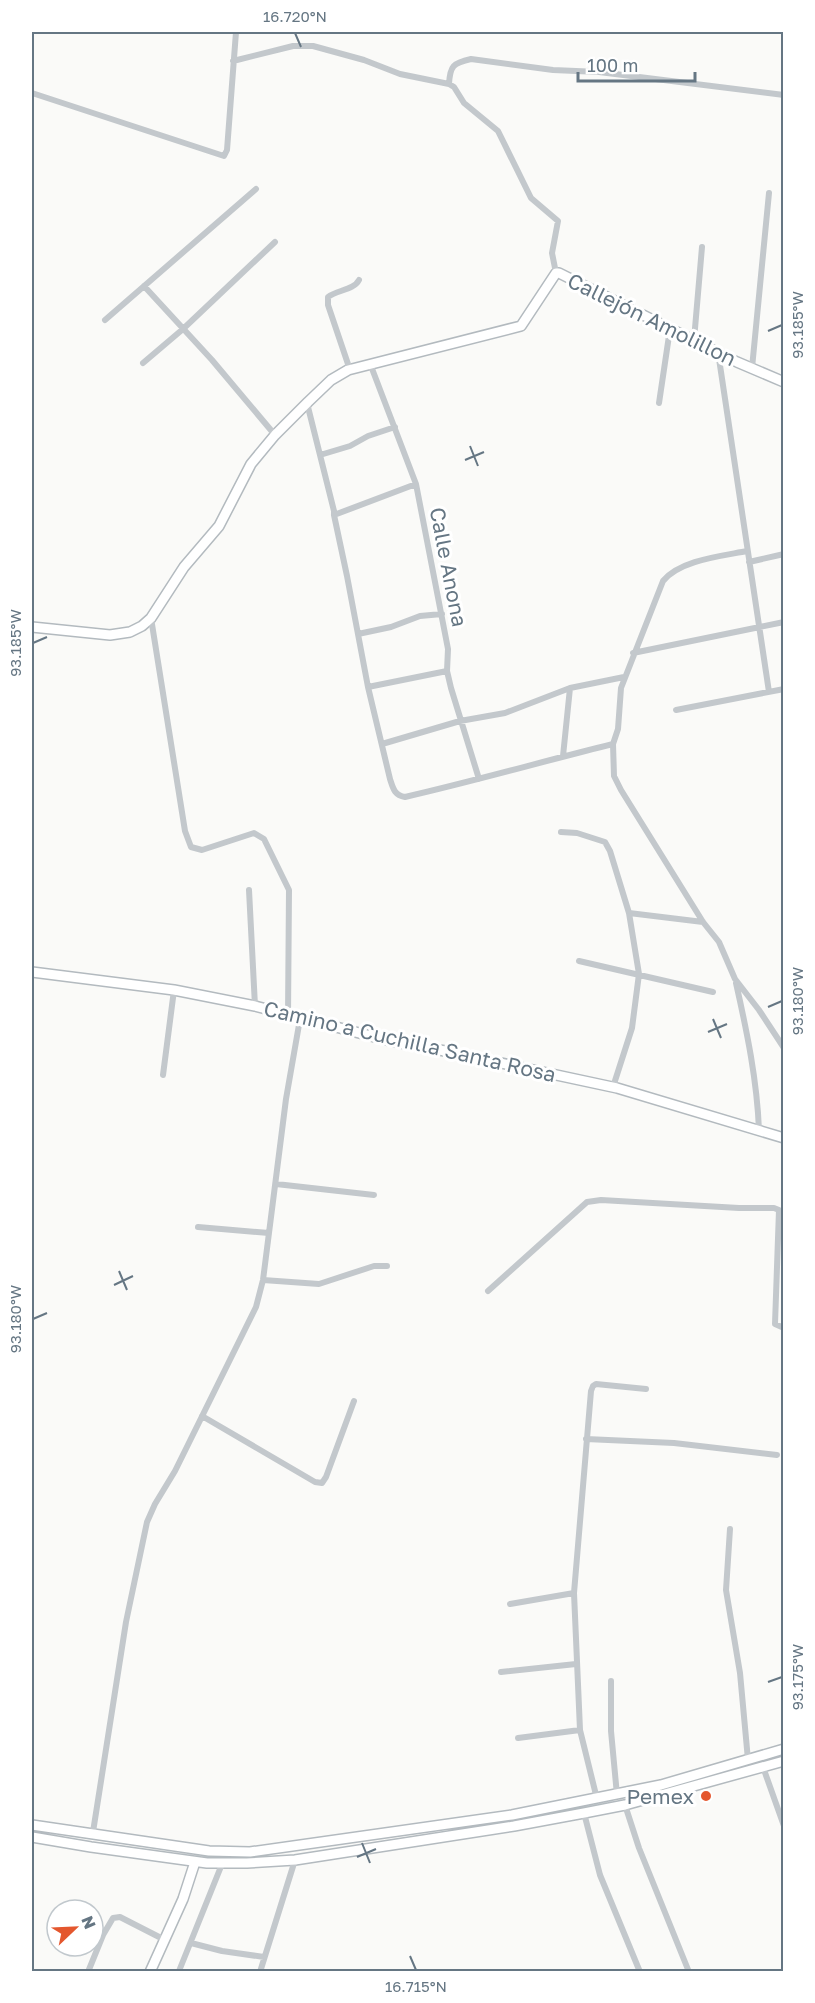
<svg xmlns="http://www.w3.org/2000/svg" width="815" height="2003" font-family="'Golos Text',sans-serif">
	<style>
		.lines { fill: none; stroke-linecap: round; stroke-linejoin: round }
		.secondary-casing { stroke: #b3babf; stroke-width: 12 }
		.street { stroke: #c3c8cc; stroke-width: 6 }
		.secondary { stroke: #fff; stroke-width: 9 }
		.ticks { fill: none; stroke: #657683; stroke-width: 2 }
		.poi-dot { fill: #e4572e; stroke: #fff; stroke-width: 2 }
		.labels { text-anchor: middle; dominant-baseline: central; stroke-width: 6; stroke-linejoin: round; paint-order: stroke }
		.street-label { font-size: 21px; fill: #657683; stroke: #fff }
		.poi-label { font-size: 21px; fill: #657683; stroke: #fff; text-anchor: end }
		.neatline { fill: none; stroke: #657683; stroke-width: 2 }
		.ticks-label { font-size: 15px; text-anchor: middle; fill: #657683 }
	</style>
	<rect width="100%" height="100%" fill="#fafaf8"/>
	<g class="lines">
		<defs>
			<path id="secondary" d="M32 627 110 635 130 632 142 626 151 618 184 567 219 526 251 464 275 435 308 402 331 380 348 370 521 326 556 273H559L737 362 784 382
				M32 972 174 990 255 1006 390 1041 445 1051 617 1088 784 1138
				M32 1825 209 1851 250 1852 512 1815 661 1785 784 1749
				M32 1837 91 1847 207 1863H247L295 1860 514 1826 584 1813 625 1805 784 1761
				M150 1972 183 1899 195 1862"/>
		</defs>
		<use href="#secondary" class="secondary-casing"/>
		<path class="street" d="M233 61 293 46H313L364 60 400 74 449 84 454 87 464 103 498 131 531 198 558 221 552 253 556 273
			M449 84C450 66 453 63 471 59L553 70 599 72 784 95
			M32 93 224 156 227 150 236 32
			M144 286 212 360 275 435
			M105 320 256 189
			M694 340 702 247
			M718 352 769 692
			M143 363 183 329 275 242
			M371 366 416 484 448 649 447 671 451 688 479 779
			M752 368 769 193
			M350 370 328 305V297C337 290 354 290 359 280
			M307 403 334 511V515L347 576 368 687 390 779C393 788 394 795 405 797 475 781 544 761 613 744
			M659 403 670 329
			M320 455 350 446 368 436 395 427
			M334 515 416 484
			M747 551C722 556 680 560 663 581L621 688 618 729 613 744 614 776 621 790 703 922 719 942 735 979 759 1010 784 1048
			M749 562 784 554
			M151 618 185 831 191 847 202 850 254 833 264 839 289 890 288 1016
			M358 634 391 627 420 616 442 614
			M633 653 784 622
			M368 687 447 671
			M676 710 784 689
			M382 744 460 721 505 713 570 688 624 677
			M563 756 570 688
			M561 832 577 833 605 842 610 851 629 913 639 974 632 1028 613 1087
			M249 890 255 1006
			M629 913 703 922
			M579 961 713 992
			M736 983C747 1032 757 1080 759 1130
			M163 1075 174 990
			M276 1184 374 1195
			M198 1227 269 1233
			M263 1280 319 1284 374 1266H387
			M488 1291 587 1202 601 1200 739 1208H774L779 1210 775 1324 784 1328
			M202 1416 315 1482 322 1483 326 1477 354 1401
			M586 1439 674 1443 777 1455
			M730 1529 726 1590 740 1673 748 1760
			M510 1604 574 1593
			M501 1672 576 1664
			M611 1681V1731L617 1795
			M518 1738 580 1730
			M763 1767 784 1826
			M597 1799 580 1730 574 1593 591 1391 593 1386 596 1384 646 1389
			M625 1805 639 1848 689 1972
			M584 1813 600 1875 640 1972
			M93 1832 126 1622 147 1522 155 1504 175 1471 256 1307 263 1280 286 1099 300 1019
			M191 1943 222 1951 264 1957
			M179 1971 222 1864
			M88 1972 103 1935 113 1918 120 1917 165 1940
			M260 1972 295 1860"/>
		<use href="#secondary" class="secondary"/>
	</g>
	<path class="ticks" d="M295 33 301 47M768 331 782 325M470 446 478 466M465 460 484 452M33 643 47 637M768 1007 782 1001M713 1019 721 1038M708 1032 727 1024M119 1271 127 1290M114 1285 133 1276M33 1319 47 1313M768 1682 782 1677M362 1843 370 1863M357 1857 376 1849M410 1956 416 1970"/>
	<circle class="poi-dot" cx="706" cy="1796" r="6"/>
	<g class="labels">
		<g class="street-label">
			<text transform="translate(652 319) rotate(26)">Callejón Amolillon</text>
			<text transform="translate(449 567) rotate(79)">Calle Anona</text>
			<text transform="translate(410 1041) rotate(13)">Camino a Cuchilla Santa Rosa</text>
		</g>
		<g class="poi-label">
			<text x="694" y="1796">Pemex</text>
		</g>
	</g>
	<rect width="815" height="2003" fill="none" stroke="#ffffff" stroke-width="66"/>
	<g transform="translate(75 1928) rotate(67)"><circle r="28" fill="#ffffff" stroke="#c1c8cd" stroke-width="1.5"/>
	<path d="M0-4.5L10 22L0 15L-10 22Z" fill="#e4572e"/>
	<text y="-9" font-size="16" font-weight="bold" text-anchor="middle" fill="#657683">N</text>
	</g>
	<path d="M578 72v9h117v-9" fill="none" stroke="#657683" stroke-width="3"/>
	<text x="587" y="72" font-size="18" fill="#657683" stroke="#ffffff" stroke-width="4.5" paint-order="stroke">100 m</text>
	<rect x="33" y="33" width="749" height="1937" class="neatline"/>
	<g class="ticks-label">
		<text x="295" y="22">16.720°N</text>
		<text transform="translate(798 325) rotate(-90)" y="5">93.185°W</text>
		<text transform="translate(16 643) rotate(-90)" y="5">93.185°W</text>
		<text transform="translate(798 1001) rotate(-90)" y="5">93.180°W</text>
		<text transform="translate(16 1319) rotate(-90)" y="5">93.180°W</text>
		<text transform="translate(798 1677) rotate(-90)" y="5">93.175°W</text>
		<text x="416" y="1992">16.715°N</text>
	</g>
</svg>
